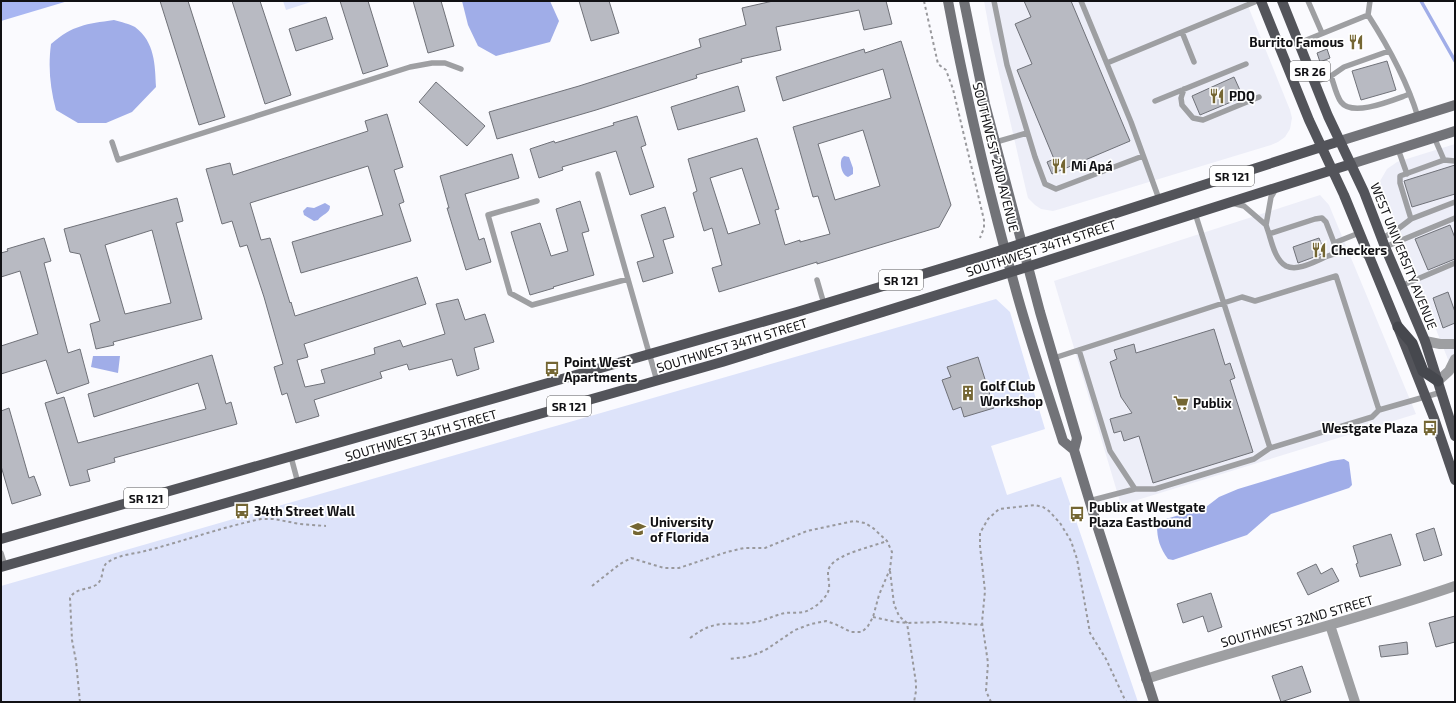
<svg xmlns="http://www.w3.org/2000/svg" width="1456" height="703" font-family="'Exo 2',sans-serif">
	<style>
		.built { fill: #edeef8 }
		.green { fill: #dde3fa }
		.forest { fill: #a8b6f2 }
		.water { fill: #a0ade8 }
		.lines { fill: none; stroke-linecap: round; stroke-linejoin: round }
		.stream { stroke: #a0ade8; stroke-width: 3.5 }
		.building { fill: #b8bac2; stroke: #6f7178; fill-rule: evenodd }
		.path { stroke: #99999d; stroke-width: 2; stroke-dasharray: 3 3; stroke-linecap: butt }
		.service { stroke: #9e9fa2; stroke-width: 5.5 }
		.minor { stroke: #9e9fa2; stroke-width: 10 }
		.secondary { stroke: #727378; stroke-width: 10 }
		.primary { stroke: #53545a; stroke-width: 10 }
		.trunk { stroke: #46484e; stroke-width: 11 }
		.labels { text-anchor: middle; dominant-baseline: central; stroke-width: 3.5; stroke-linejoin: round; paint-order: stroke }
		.shield { fill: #fff; stroke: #58585a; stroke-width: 1 }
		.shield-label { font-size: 12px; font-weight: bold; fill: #111114 }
		.poi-label { font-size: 13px; font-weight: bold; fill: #111114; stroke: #fff; text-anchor: start }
		.street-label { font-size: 13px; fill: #111114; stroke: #fff }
	</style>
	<rect width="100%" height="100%" fill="#fafafe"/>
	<path class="built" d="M984 1H1246L1290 110 1292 118 1290 129 1285 137 1278 142 1271 145 1060 209 1053 211 1041 209 1035 205 1028 198 1026 190 990 34Z
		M1455 144V377L1381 192 1380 181 1387 169 1397 162Z
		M1320 195 1329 205 1416 414 1121 505 1054 281Z"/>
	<path class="green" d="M283 1H314L286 10Z
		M996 299 1010 312 1045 429 991 446 1007 495 1061 477 1138 702H1V586Z"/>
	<path class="forest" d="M1 1H68L1 21Z"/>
	<path class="water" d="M462 1H550L559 21 550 42 496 56 478 46 468 25Z
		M114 20C121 22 130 24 135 27 155 42 155 65 156 87L132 112 106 123H78L56 110C50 87 48 67 51 44 73 25 86 24 114 20Z
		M844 156 849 157 853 168V174L848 177C842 175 839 164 842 158Z
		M325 203 330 206C330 214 322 214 318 220L314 221 304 215 303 211 307 207 314 208Z
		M93 356H120L118 373 91 367Z
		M1344 459 1349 462 1352 485 1349 488 1271 514 1247 535 1173 560 1168 559C1160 548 1157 539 1157 525L1166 519 1206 507 1219 497 1238 489 1331 461Z"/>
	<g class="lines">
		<path class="stream" d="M1421 1 1455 61"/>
	</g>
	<path class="building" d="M160 1H188L225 117 199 125Z
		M232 1H260L291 95 265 104Z
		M340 1H368L388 66 363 74Z
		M413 1H441L454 46 428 53Z
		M579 1H609L619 33 591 41Z
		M773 1H886L892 24 864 30 859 10 776 27 781 50 741 59 742 62 696 75 697 78 596 110 497 139 489 112 579 86 701 47 699 39 746 25 742 8Z
		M1024 1H1071L1130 141 1052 174 1047 162 1054 159 1017 70 1032 64 1015 24 1031 17Z
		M326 17 333 39 296 51 289 29Z
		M901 41 951 205 939 227 817 264V262L719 292 712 268 722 265 712 228 704 231 693 193 697 191 688 159 757 138 779 209 775 210 785 245 800 240V242L830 234 818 196 813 197 793 127 891 98 883 69 783 101 776 77 864 49 865 53ZM863 130 880 186 835 200 818 144ZM742 168 760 224 728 234 710 178Z
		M1327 49 1330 58 1320 62 1317 53Z
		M1387 61 1396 90 1361 100 1352 71Z
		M1234 77 1243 97 1200 115 1192 96Z
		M436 82 485 126 467 146 419 102Z
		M738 86 745 111 678 130 671 107Z
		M387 114 403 167 394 170 404 202 399 204 411 241 301 273 292 242 383 215 368 166 250 203 261 240 270 238 290 303 291 302 295 316 417 277 426 304 304 344 308 357 297 360 305 387 325 383 321 370 375 354 374 348 400 340 403 347 445 334 436 304 458 299 465 320 485 314 494 342 474 348 479 369 457 376 452 359 409 370 407 364 380 372 382 378 314 400 319 416 296 423 287 393 282 395 274 367 283 364 264 297 247 245 240 247 232 221 222 224 206 169 230 163 233 175 368 131 365 121Z
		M637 116 646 145 641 147 654 187 630 195 616 151 562 167 563 170 539 178 530 149 554 141 555 143 614 125 613 123Z
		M512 154 519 178 465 194 479 240 484 238 491 262 466 270 447 208H449L440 176Z
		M1455 165V194L1412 207 1404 181Z
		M177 198 183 221 176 223 202 319 113 342 114 345 96 349 90 324 100 321 80 254 70 252 64 229ZM152 230 171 303 125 314 105 245Z
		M580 201 589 231 582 233 594 275 553 287 554 288 530 295 511 232 540 223 551 256 568 251 556 209Z
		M665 207 674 237 663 240 673 273 643 282 637 262 654 257 641 215Z
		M1450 225 1455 238V259L1428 270 1415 239Z
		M44 238 51 261 44 263 68 353 80 349 89 383 57 394 46 360 1 374V346L38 334 20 271 1 277V253L8 251 7 249Z
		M1319 238 1325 253 1298 263 1293 247Z
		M1448 292 1455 312V323L1443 328 1433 298Z
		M1214 329 1225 365 1230 363 1235 378 1230 380 1253 452 1153 483 1139 436 1124 441 1121 431 1114 433 1110 419 1132 413 1121 397 1110 362 1117 359 1114 350 1134 344 1136 353Z
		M212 355 226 404 231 402 237 424 114 458 115 462 87 470 90 481 70 486 45 403 64 397 78 443 206 409 198 383 94 417 88 394Z
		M978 357 994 408 964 417 961 407 953 410 942 380 951 377 947 367Z
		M9 408 29 478 34 476 41 495 12 504 1 466V411Z
		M1434 528 1442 555 1424 561 1416 534Z
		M1391 534 1401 565 1360 577 1356 564 1358 563 1353 546Z
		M1316 564 1321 574 1332 568 1339 581 1308 595 1297 573Z
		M1211 593 1222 627 1208 632 1203 616 1183 623 1177 604Z
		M1455 616V642L1436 647 1429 623Z
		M1407 642 1408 654 1381 657 1379 646Z
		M1302 666 1311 692 1281 702 1272 676Z"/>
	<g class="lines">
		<path class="path" d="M924 1 938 64 946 70 953 89 984 220V228L980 238
			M890 571 894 604 899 616 907 623 916 683V691L914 702
			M592 586 620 564 631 558 664 568H679L727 552 744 548H765L807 531 854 521 865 523 873 528 887 541 892 552 890 569 879 595 873 617 868 626 864 630 861 632H851L835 624 826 621 811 624 795 630 767 649 759 653 746 657 729 659
			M873 617 896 622 907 623 940 622 983 625
			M690 638C718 617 726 627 756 622 766 620 775 615 785 613 793 612 802 614 809 610 817 606 828 597 829 588 830 580 825 572 831 565 841 553 871 547 887 541
			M80 702 76 661 72 640 70 598C75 588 88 590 96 585 105 579 100 567 108 562 120 554 136 554 149 550 187 540 223 527 261 519H274L300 524 326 526
			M991 702 986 691 988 663 982 622 985 591 980 546V533L988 519 999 509 1035 505 1043 507 1049 511 1060 523 1071 541 1077 559 1090 633 1106 659 1126 702"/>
		<path class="service" d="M994 1 1007 65 1035 157 1045 184 1056 189 1143 156
			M1081 1 1131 122 1159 199
			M1308 1 1322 33
			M1368 15C1388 46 1407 81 1418 117
			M1182 32 1194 62
			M1299 43 1368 15 1370 1
			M1107 63 1257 1
			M1331 76C1334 84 1336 95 1341 102 1353 118 1395 99 1410 94
			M1315 82 1331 76 1344 67 1389 51
			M1184 89 1181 98 1182 105 1193 118 1203 120 1259 97
			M1155 101 1246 64
			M1434 137 1444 160 1455 161
			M112 142 118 160 410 67 432 63H445L461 69
			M996 142 1027 133
			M1398 149 1407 174
			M598 174 657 381
			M537 201 488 215 510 293 532 305 628 279
			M1232 203 1244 206 1266 225 1271 197 1277 187
			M1195 213 1270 448 1372 417 1379 410 1442 392
			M1411 219 1455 202
			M1266 225 1269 234 1315 219 1322 218 1326 222 1338 253
			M1269 234C1272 244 1276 261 1286 266 1299 272 1317 260 1328 256 1336 253 1347 250 1356 251 1360 252 1366 256 1370 259
			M1382 238 1394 232 1411 219 1400 183V176L1444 160
			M1334 243 1359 233
			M1385 247 1455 218
			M817 280 824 304
			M1401 286 1455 263
			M1079 350 1110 451 1135 489
			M1054 358 1242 297 1255 301 1336 276 1379 410
			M291 457 298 483
			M1089 501 1135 489H1155L1254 459 1270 448
			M1 553 5 566"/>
		<path class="minor" d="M1425 341 1440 344H1455
			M1438 381 1449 371 1455 359
			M1330 625 1355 702
			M1146 679C1249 646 1354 621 1455 586"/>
		<path class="secondary" d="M948 1C966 97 989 193 1015 287 1029 339 1047 390 1063 441L1074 450
			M964 1 985 104 1040 312 1077 438 1074 450 1096 522 1154 702
			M1340 141 1455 105
			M1351 164 1455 131"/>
		<path class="primary" d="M1261 1 1309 120 1344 195 1398 327 1434 418 1455 480
			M1282 1 1328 116 1364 192 1385 247 1425 341 1455 436
			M1 539 797 312 986 255 1340 141
			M1 567 722 362 1011 272 1351 164"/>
		<path class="trunk" d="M1398 327 1412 343 1423 371 1438 381"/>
	</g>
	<defs>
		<symbol id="restaurant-bare" viewBox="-9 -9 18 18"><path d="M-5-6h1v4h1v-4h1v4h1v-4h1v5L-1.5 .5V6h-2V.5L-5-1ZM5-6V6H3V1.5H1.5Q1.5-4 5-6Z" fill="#746633" stroke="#fff" stroke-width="2.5" paint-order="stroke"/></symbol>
		<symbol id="bus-bare" viewBox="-9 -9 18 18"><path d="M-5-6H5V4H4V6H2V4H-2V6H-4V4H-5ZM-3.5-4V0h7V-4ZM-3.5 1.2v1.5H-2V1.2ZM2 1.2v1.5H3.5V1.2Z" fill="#746633" stroke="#fff" stroke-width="2.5" paint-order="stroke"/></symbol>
		<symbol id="building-bare" viewBox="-9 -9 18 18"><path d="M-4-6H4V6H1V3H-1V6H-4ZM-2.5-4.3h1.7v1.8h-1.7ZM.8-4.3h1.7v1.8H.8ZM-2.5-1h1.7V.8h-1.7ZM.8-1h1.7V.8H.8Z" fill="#746633" stroke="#fff" stroke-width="2.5" paint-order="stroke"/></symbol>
		<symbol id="supermarket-bare" viewBox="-9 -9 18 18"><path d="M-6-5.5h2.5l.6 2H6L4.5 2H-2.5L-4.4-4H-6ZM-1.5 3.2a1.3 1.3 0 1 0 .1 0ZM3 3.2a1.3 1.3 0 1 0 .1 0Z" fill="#746633" stroke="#fff" stroke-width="2.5" paint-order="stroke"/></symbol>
		<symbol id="university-bare" viewBox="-9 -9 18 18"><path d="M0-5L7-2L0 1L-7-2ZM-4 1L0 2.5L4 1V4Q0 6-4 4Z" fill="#746633" stroke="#fff" stroke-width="2.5" paint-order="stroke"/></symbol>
	</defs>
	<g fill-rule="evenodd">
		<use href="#restaurant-bare" x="1345" y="31" width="22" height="22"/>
		<use href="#restaurant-bare" x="1206" y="85" width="22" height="22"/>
		<use href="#restaurant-bare" x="1048" y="155" width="22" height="22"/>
		<use href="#restaurant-bare" x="1308" y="239" width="22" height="22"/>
		<use href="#bus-bare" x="541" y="358" width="22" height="22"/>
		<use href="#building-bare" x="957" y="382" width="22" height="22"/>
		<use href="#supermarket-bare" x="1170" y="392" width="22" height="22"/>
		<use href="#bus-bare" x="1419" y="417" width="22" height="22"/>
		<use href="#bus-bare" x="231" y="500" width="22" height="22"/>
		<use href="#bus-bare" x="1066" y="503" width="22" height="22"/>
		<use href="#university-bare" x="627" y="518" width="22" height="22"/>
	</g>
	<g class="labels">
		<g class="shield">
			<rect x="1290" y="61" width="40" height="20" rx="3"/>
			<rect x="1210" y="166" width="44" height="20" rx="3"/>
			<rect x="879" y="270" width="44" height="20" rx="3"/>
			<rect x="547" y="396" width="44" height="20" rx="3"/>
			<rect x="124" y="488" width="44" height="20" rx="3"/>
		</g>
		<g class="shield-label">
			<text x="1310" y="71">SR 26</text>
			<text x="1232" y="176">SR 121</text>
			<text x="901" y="280">SR 121</text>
			<text x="569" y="406">SR 121</text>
			<text x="146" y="498">SR 121</text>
		</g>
		<g class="poi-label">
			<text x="1344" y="42" text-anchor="end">Burrito Famous</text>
			<text x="1229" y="96">PDQ</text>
			<text x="1071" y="166">Mi Apá</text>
			<text x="1331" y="250">Checkers</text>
			<text x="564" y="362">Point West<tspan x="564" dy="15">Apartments</tspan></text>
			<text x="980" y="386">Golf Club<tspan x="980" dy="15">Workshop</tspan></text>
			<text x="1193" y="403">Publix</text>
			<text x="1418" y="428" text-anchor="end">Westgate Plaza</text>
			<text x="1089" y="507">Publix at Westgate<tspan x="1089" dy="15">Plaza Eastbound</tspan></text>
			<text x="254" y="511">34th Street Wall</text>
			<text x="650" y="522">University<tspan x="650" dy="15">of Florida</tspan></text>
		</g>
		<g class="street-label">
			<text transform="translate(996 157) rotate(76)">SOUTHWEST 2ND AVENUE</text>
			<text transform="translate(1041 248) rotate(-18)">SOUTHWEST 34TH STREET</text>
			<text transform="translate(1404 256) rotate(68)">WEST UNIVERSITY AVENUE</text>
			<text transform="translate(732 345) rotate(-17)">SOUTHWEST 34TH STREET</text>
			<text transform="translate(421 435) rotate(-16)">SOUTHWEST 34TH STREET</text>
			<text transform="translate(1297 621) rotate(-16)">SOUTHWEST 32ND STREET</text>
		</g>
	</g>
	<rect width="1456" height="703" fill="none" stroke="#111114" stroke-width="4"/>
</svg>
